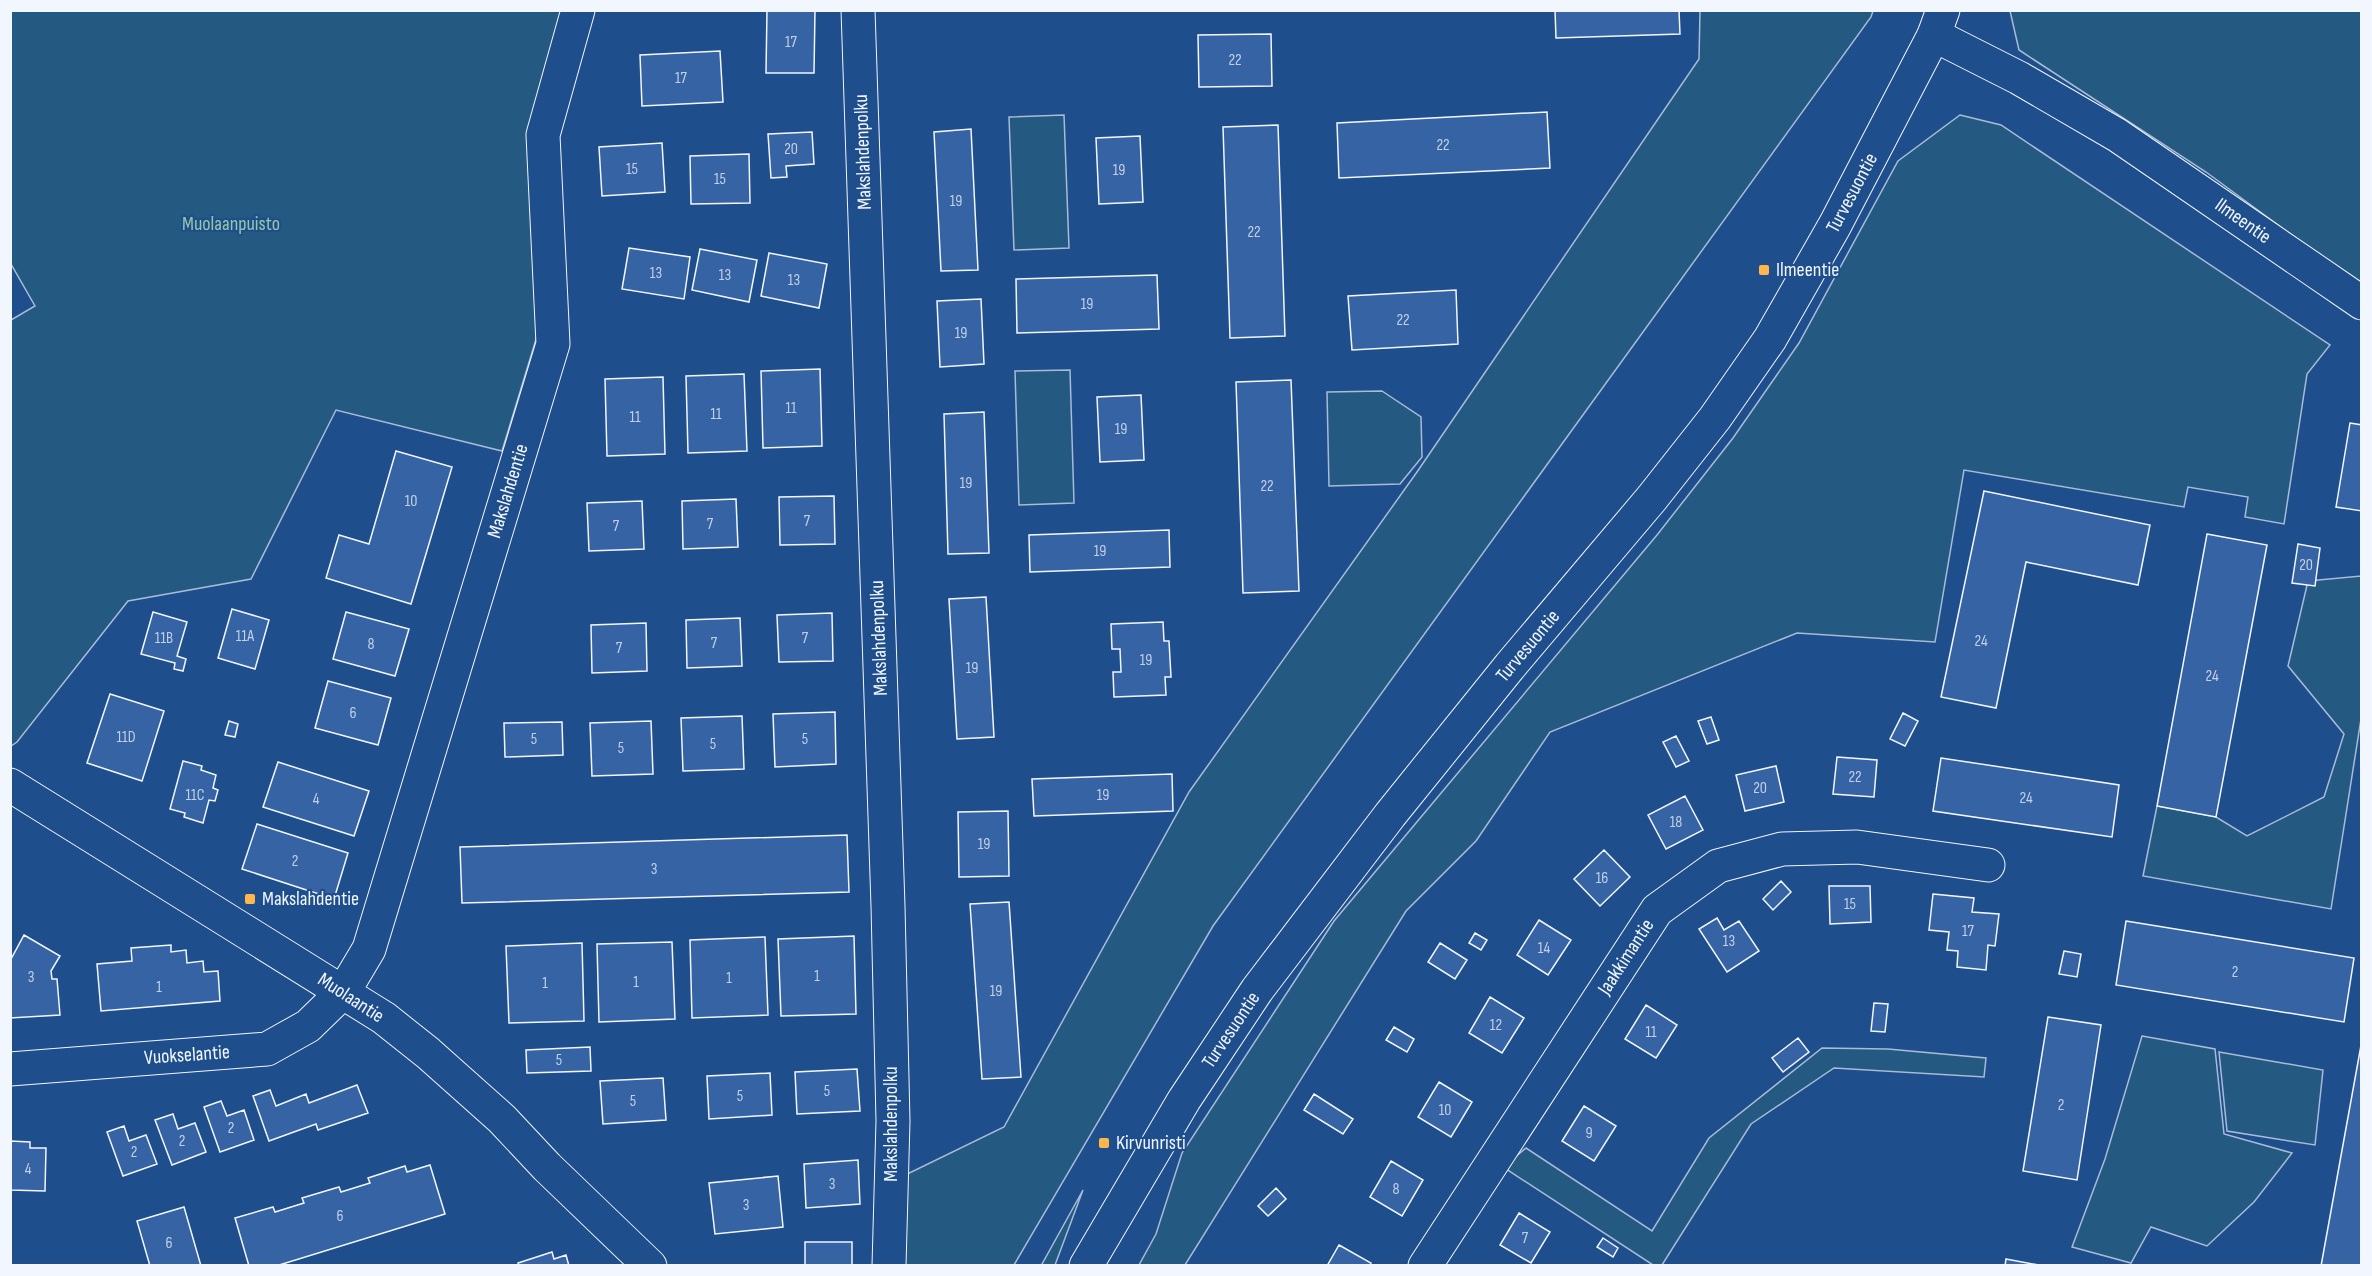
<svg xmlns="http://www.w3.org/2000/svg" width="2372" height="1276" font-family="'Sofia Sans Condensed',sans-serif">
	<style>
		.green { fill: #245a82; stroke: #a8bbd7; stroke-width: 1.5 }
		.building { fill: #3563a3; stroke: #f2f6ff; stroke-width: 1.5 }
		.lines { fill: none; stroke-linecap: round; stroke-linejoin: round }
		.minor-casing { stroke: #f2f6ff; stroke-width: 35 }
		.major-casing { stroke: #f2f6ff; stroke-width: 35 }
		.minor { stroke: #1f4e8c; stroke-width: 33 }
		.major { stroke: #1f4e8c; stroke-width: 33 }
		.poi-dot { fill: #ffb74d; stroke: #1f4e8c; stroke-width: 2 }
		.labels { text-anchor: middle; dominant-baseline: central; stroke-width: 4.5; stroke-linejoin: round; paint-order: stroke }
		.number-label { font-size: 16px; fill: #c3d1e8 }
		.street-label { font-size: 20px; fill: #f2f6ff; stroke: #1f4e8c }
		.park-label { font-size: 20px; fill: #97c8a6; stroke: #1f4e8c }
		.poi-label { font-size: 20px; fill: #f2f6ff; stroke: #1f4e8c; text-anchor: start }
	</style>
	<rect width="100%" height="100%" fill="#1f4e8c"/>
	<path class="green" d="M10 11H563L537 336 502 451 336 410 251 579 128 601 17 742 11 746V320L35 306 11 264Z
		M1700 11H1873L1871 17 1213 926 1014 1265 895 1266 897 1179 1004 1127 1189 792 1417 472 1699 59Z
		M2010 11H2361V286L2206 172 2019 50Z
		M1064 115 1069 248 1014 250 1009 117Z
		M1960 115 2001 125 2330 345 2307 374 2284 524 2245 517 2248 497 2188 487 2184 507 1964 470 1935 642 1797 633 1550 732 1476 841 1406 911 1185 1265H1139L1156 1234 1182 1153 1334 921 1657 535 1733 438 1799 343 1898 161Z
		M1070 370 1074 503 1019 505 1015 371Z
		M1382 391 1421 417 1422 457 1400 484 1329 486 1327 392Z
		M2361 576V719L2331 909 2143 876 2157 806 2216 817 2247 836 2324 797 2344 734 2288 666 2308 581Z
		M2142 1036 2215 1049 2224 1134 2292 1153 2254 1202 2207 1246 2151 1227 2131 1263 2072 1247 2105 1159Z
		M1822 1048 1888 1049 1986 1058 1984 1077 1834 1068 1751 1124 1662 1265H1653L1503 1167 1526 1148 1652 1231 1709 1138Z
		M2219 1052 2323 1070 2315 1145 2227 1131Z
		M1083 1190 1055 1265H1041L1042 1264Z"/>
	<path class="building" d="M767 10H815L814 73H766Z
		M1555 10H1679L1680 34 1556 38Z
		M1271 34 1272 86 1199 87 1198 35Z
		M720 51 723 102 642 106 640 55Z
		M1547 112 1550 168 1339 178 1337 123Z
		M1278 125 1285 336 1230 338 1223 127Z
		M971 129 978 270 941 271 934 132Z
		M812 132 814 164 786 166 787 177 771 178 768 134Z
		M1140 136 1143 202 1099 204 1096 138Z
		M662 143 665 192 602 196 599 147Z
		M749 154 750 203 691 204 690 156Z
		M629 248 690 257 684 299 622 289Z
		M700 249 757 260 749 302 692 290Z
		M769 253 827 264 819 308 761 296Z
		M1157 275 1159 329 1017 333 1016 279Z
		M1456 290 1458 344 1352 350 1348 296Z
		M981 299 984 364 940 367 937 301Z
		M820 369 822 446 763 448 761 371Z
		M744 374 747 451 688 453 686 376Z
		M663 377 665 454 607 456 605 379Z
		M1291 380 1299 591 1243 593 1236 382Z
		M1141 395 1144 460 1100 462 1097 397Z
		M984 412 989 553 948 554 944 414Z
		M2350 423 2362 425V511L2336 507Z
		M396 451 452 467 411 604 326 578 339 535 369 544Z
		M1984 491 2150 525 2138 585 2026 562 1996 708 1941 697Z
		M834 496 835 544 780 545 779 497Z
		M736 499 738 547 683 549 682 501Z
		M642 501 644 549 589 551 587 503Z
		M1169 530 1170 567 1030 572 1029 535Z
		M2207 534 2267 545 2216 817 2157 806Z
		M2298 544 2320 548 2315 586 2292 583Z
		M986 597 994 737 957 739 949 599Z
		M232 609 269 620 255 669 218 658Z
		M153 612 187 622 177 656 186 659 183 671 174 669 175 663 141 654Z
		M346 612 409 629 395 676 333 659Z
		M832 613 833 661 779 662 777 615Z
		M740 618 742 666 687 668 686 620Z
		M1163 622 1164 641H1169L1171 677H1165L1166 695 1114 697 1113 672H1121L1120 649H1112L1111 624Z
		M646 623 647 671 592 673 591 625Z
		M328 681 391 698 378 745 315 728Z
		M110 694 164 711 142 781 87 763Z
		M835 712 836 764 775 767 773 714Z
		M1903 713 1918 721 1905 746 1890 739Z
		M742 716 744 769 683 771 681 718Z
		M1711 717 1719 740 1707 744 1698 721Z
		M229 721 238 724 235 737 225 735Z
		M651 721 653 774 592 776 590 723Z
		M562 722 563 755 505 757 504 723Z
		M1676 736 1689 761 1676 767 1663 742Z
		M1837 757 1877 760 1874 797 1833 794Z
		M1941 758 2119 785 2112 837 1933 811Z
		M183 761 202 766 201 770 216 775 213 788 218 790 215 801 209 800 203 823 184 817 185 813 170 809Z
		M278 762 369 791 354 836 263 807Z
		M1776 766 1784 802 1745 811 1736 775Z
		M1172 774 1173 811 1034 816 1032 779Z
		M1685 796 1703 830 1666 849 1648 815Z
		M1008 811 1009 876 959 877 958 812Z
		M257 824 348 853 334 899 242 869Z
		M847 835 849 892 462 903 460 847Z
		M1604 850 1630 877 1600 906 1574 879Z
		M1781 881 1791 892 1773 910 1763 899Z
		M1829 886H1870L1871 922 1830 924Z
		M1933 894 1974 898 1972 912 1999 914 1995 946 1988 945 1986 970 1957 967 1958 951 1947 950 1949 932 1929 930Z
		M1009 902 1021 1077 982 1079 970 904Z
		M1717 918 1724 930 1739 921 1759 951 1727 972 1699 929Z
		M1539 920 1571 940 1548 975 1517 955Z
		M2126 921 2354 958 2344 1022 2116 985Z
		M1475 933 1487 940 1481 950 1469 943Z
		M24 935 60 956 51 971 52 979H57L60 1015 10 1018V961Z
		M854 936 856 1014 781 1016 778 939Z
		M765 937 768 1015 692 1018 690 940Z
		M672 942 675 1019 599 1022 597 944Z
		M582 943 584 1021 509 1023 506 946Z
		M1440 943 1467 960 1455 979 1428 962Z
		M171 945V952L186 950 187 963 203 961 204 972 218 971 220 1001 101 1011 97 964 132 961 131 948Z
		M2064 951 2081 954 2077 977 2059 974Z
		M1490 997 1524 1018 1502 1053 1469 1033Z
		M1874 1003 1888 1004 1885 1032 1871 1031Z
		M1646 1005 1677 1025 1656 1058 1625 1039Z
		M2048 1017 2101 1025 2077 1180 2023 1171Z
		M1394 1027 1414 1039 1407 1052 1386 1040Z
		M1798 1038 1809 1052 1783 1072 1772 1058Z
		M2362 1040V1266H2321Z
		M590 1047 591 1071 527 1073 526 1050Z
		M857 1069 860 1111 797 1114 795 1072Z
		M770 1073 772 1115 709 1119 707 1076Z
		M663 1078 666 1120 603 1124 600 1081Z
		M1439 1082 1472 1102 1451 1137 1418 1117Z
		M357 1085 368 1113 318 1130 316 1124 269 1141 253 1096 270 1090 276 1106 306 1094 309 1103Z
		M1314 1094 1353 1119 1343 1134 1304 1110Z
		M221 1101 227 1116 244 1110 254 1140 220 1152 204 1107Z
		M1584 1106 1616 1126 1594 1161 1562 1141Z
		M173 1114 178 1129 195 1123 206 1152 172 1165 155 1120Z
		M124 1126 129 1141 146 1135 157 1164 123 1176 107 1132Z
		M10 1141 30 1142V1148H46L45 1191 10 1190Z
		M858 1160 860 1204 806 1208 804 1164Z
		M1391 1161 1423 1180 1402 1216 1370 1197Z
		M430 1165 445 1214 276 1266H249L235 1218 273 1207 275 1212 304 1203 302 1198 339 1187 341 1192 370 1183 368 1178 405 1166 407 1172Z
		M778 1176 783 1227 715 1234 709 1183Z
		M1276 1188 1286 1199 1268 1216 1258 1206Z
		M184 1207 201 1266H150L137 1221Z
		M1519 1213 1550 1232 1531 1263 1500 1245Z
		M1603 1238 1618 1248 1613 1257 1597 1247Z
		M805 1242H852V1266H805Z
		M1339 1245 1371 1263 1370 1266H1327Z
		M552 1252 554 1259 566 1255 569 1266H519L518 1263Z
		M2006 1259 2044 1266H2005Z"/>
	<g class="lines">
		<defs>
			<path id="minor" d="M858 10 888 906 893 1121 889 1266
				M1934 35 2019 78 2117 135 2362 303
				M10 785 384 1018 428 1053 502 1119 547 1167 650 1266
				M10 1069 267 1049 308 1026 344 991 369 949 553 344 543 135 578 10
				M1425 1266 1657 910 1718 866 1782 849 1857 847 1988 865"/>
			<path id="major" d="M1086 1266 1184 1100 1257 990 1390 815 1510 666 1652 498 1715 418 1770 339 1835 225 1934 35 1943 10"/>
		</defs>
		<use href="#minor" class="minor-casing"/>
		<use href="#major" class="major-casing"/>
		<use href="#minor" class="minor"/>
		<use href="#major" class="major"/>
	</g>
	<g class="poi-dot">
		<rect x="1758" y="264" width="12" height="12" rx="3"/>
		<rect x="244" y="893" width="12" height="12" rx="3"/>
		<rect x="1098" y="1137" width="12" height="12" rx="3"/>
	</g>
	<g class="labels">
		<g class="number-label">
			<text x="791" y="42">17</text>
			<text x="1235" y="60">22</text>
			<text x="681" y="78">17</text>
			<text x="1443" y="145">22</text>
			<text x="791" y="149">20</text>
			<text x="632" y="169">15</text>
			<text x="1119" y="170">19</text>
			<text x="720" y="179">15</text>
			<text x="956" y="201">19</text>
			<text x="1254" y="232">22</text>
			<text x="656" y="273">13</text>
			<text x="725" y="275">13</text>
			<text x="794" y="280">13</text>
			<text x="1087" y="304">19</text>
			<text x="1403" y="320">22</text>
			<text x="961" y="333">19</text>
			<text x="791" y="408">11</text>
			<text x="716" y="414">11</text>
			<text x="635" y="417">11</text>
			<text x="1121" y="429">19</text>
			<text x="966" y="483">19</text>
			<text x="1267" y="486">22</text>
			<text x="411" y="501">10</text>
			<text x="807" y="521">7</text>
			<text x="710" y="524">7</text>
			<text x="616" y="526">7</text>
			<text x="1100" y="551">19</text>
			<text x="2306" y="565">20</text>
			<text x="245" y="636">11A</text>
			<text x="164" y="638">11B</text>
			<text x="805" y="638">7</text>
			<text x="1981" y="641">24</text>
			<text x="714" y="643">7</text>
			<text x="371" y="644">8</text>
			<text x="619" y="648">7</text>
			<text x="1146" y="660">19</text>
			<text x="972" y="668">19</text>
			<text x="2212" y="676">24</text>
			<text x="353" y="713">6</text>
			<text x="126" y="737">11D</text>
			<text x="534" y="739">5</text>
			<text x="805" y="739">5</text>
			<text x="713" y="744">5</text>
			<text x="621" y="748">5</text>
			<text x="1855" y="777">22</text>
			<text x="1760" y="788">20</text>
			<text x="195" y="795">11C</text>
			<text x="1103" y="795">19</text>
			<text x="2026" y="798">24</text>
			<text x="316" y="799">4</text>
			<text x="1676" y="822">18</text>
			<text x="984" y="844">19</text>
			<text x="295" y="861">2</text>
			<text x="654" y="869">3</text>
			<text x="1602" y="878">16</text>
			<text x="1850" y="904">15</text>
			<text x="1968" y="931">17</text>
			<text x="1729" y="941">13</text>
			<text x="1544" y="948">14</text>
			<text x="2235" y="972">2</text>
			<text x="817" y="976">1</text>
			<text x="31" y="977">3</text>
			<text x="729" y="978">1</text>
			<text x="636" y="982">1</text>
			<text x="545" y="983">1</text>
			<text x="159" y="987">1</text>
			<text x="996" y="991">19</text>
			<text x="1496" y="1025">12</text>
			<text x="1651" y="1032">11</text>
			<text x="559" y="1060">5</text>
			<text x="827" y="1091">5</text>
			<text x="740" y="1096">5</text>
			<text x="633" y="1101">5</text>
			<text x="2061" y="1105">2</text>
			<text x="1445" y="1110">10</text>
			<text x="231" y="1128">2</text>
			<text x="1589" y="1133">9</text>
			<text x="182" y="1141">2</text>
			<text x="134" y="1152">2</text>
			<text x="28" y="1169">4</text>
			<text x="832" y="1184">3</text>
			<text x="1396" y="1189">8</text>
			<text x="746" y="1205">3</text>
			<text x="340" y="1216">6</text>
			<text x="1525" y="1238">7</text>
			<text x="169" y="1243">6</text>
		</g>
		<g class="street-label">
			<text transform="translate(863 152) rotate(-92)">Makslahdenpolku</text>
			<text transform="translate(1852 193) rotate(-62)">Turvesuontie</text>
			<text transform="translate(2243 221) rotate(35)">Ilmeentie</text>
			<text transform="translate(508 491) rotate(-73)">Makslahdentie</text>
			<text transform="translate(879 638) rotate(-92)">Makslahdenpolku</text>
			<text transform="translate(1528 646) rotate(-50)">Turvesuontie</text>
			<text transform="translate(1626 957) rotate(-57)">Jaakkimantie</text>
			<text transform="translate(351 998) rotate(33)">Muolaantie</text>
			<text transform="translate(1231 1030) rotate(-56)">Turvesuontie</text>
			<text transform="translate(187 1055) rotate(-4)">Vuokselantie</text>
			<text transform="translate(891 1124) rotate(-90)">Makslahdenpolku</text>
		</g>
		<g class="park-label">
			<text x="231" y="224">Muolaanpuisto</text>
		</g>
		<g class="poi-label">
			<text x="1776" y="270">Ilmeentie</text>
			<text x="262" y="899">Makslahdentie</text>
			<text x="1116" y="1143">Kirvunristi</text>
		</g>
	</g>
	<rect width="2372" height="1276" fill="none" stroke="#f2f6ff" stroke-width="24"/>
</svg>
